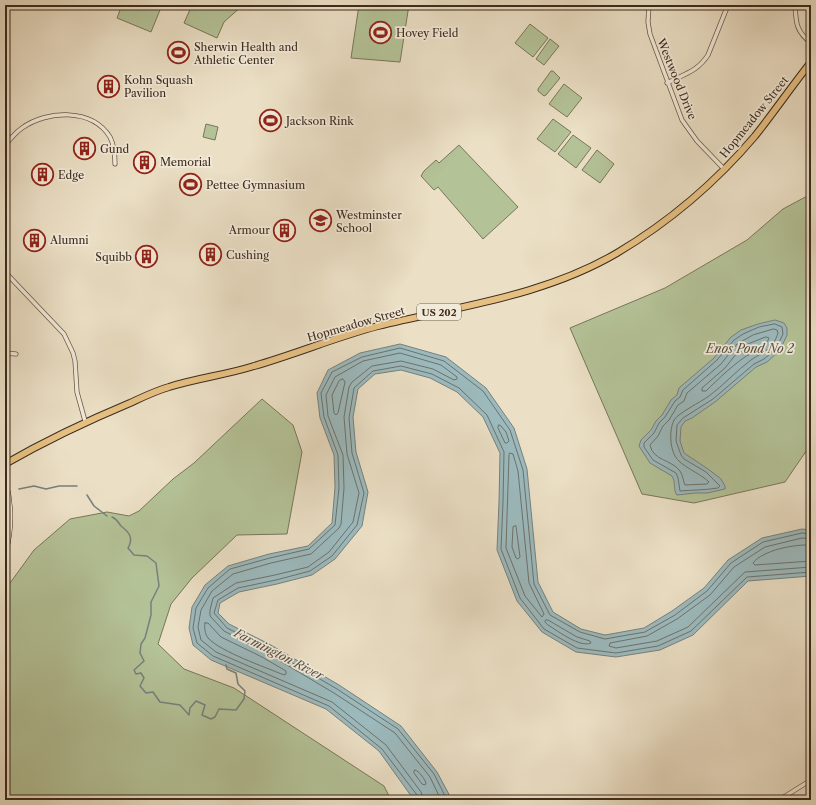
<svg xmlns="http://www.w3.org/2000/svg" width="816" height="805" font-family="'Libre Caslon Text',serif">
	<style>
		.green { fill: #b4c297; stroke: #78765a }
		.water { fill: #9cbabe; stroke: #76817d }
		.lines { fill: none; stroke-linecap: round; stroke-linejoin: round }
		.shore { stroke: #6c726d; stroke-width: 1 }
		.stream { stroke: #76817d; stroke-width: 1.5 }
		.street-casing { stroke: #685846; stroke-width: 5 }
		.secondary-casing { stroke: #3d2b1c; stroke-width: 6 }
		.highway-casing { stroke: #3d2b1c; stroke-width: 8 }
		.street { stroke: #f2ead9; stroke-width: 3.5 }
		.secondary { stroke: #f2ead9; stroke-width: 5 }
		.highway { stroke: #e6c082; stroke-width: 6 }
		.labels { text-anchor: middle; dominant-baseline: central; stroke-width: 3.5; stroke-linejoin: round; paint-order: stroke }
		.shield { fill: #f2ead9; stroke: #736455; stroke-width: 1 }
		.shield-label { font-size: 10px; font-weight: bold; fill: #3d2b1c }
		.poi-label { font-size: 11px; fill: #3d2b1c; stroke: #f2ead9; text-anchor: start }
		.street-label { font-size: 11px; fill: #3d2b1c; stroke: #f2ead9 }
		.water-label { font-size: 12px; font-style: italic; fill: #554f44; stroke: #f2ead9 }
	</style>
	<rect width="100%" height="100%" fill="#ebdfc5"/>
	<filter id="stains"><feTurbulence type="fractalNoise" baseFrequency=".005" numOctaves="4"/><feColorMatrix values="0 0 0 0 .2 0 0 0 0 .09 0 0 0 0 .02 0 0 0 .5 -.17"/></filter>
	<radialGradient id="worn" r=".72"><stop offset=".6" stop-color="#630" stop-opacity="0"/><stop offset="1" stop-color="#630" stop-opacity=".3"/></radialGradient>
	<path class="green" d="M122 5H162L151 32 117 18Z
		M192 5H243L224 22 217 38 184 23Z
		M359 5H409L400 62 351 58Z
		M530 24 548 38 533 57 515 43Z
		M550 39 559 46 544 65 536 59Z
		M551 71H553L560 78 546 95 544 96 538 91V89Z
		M564 84 582 98 567 117 549 104Z
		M553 119 571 132 555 152 537 139Z
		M206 124 218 127 215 140 203 137Z
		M573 135 591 148 576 168 558 154Z
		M459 145 518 207 483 239 438 187 434 190 421 176 424 171 436 160 439 163Z
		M597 150 614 164 600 183 582 170Z
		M811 194V444L785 482 694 503 642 494 570 328 665 288 747 240 783 209Z
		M262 399 293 425 302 452 287 534 237 535 192 578 171 604 158 644 184 669 234 688 384 786 391 800H5L7 785 5 773V590L34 550 70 519 107 512 129 516 139 511 173 479 194 463Z"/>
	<path class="water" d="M775 320 784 323 787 328V335L780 350 767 362 756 367 715 402 692 418 685 421 681 427 680 441 684 453 708 469 721 479 725 486V489L707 493H695L677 495C673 490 676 482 672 476L650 463 639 446 641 440 651 430 656 421 662 415 671 400 677 395 679 388 714 358 731 337 741 330 758 324Z
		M400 344 446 357 486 388 514 428 527 469 538 582 553 612 581 629 605 635 644 628 672 611 704 588 728 560 762 538 802 529 811 530V576L748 581 693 635 660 650 616 657 576 652 542 632 517 601 497 550 499 502 500 453 483 417 457 392 430 378 401 370 375 374 358 389 353 417 356 452 368 492 362 526 335 559 312 575 277 584 239 592 220 603 218 613 229 624 269 644 339 685 401 726 437 772 452 800H414L379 751 326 709 211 660 193 645 189 628 192 607 205 585 228 566 269 554 308 546 332 523 335 487 334 455 320 418 317 393 328 370 360 353Z"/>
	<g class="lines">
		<path class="shore" d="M775 324 782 327 783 334 776 349 764 359 754 364 713 399 683 418 677 425 676 441 681 455 684 459 706 472 720 486 718 488C706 490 692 490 680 491L678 478 676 473 653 460 644 447V443L654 433 659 423 665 417 675 401 680 397 683 390 717 360 734 340 743 334 759 327Z
			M774 329 777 330 778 333C777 336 775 341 773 344 768 351 758 355 751 360 736 371 724 385 709 396 701 402 678 413 674 420 669 430 670 447 675 456 680 466 700 473 709 482L707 484 685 485C683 481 683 475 680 471 671 459 653 461 650 445L658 436 663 426 669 420 678 405 684 401 687 393 721 364 737 344 753 335Z
			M766 337 769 338C767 345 756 350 750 354 738 360 716 381 706 391H702V388L725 368 741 348 748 344Z
			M343 379 345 382 338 413 336 415 334 413 332 395 339 381Z
			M499 425 501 426 506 432 509 441 507 443H505L498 428Z
			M510 453 513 454 518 471 529 583 544 614 542 617 525 596 506 548 509 455Z
			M516 526 520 557 518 559 516 558 512 547 513 527Z
			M811 539 802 538 765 547 734 567 710 595 677 619 647 636 610 643 609 646 616 648 657 641 688 627 745 572 811 567
			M811 545C795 544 763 550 753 563L755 565 811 561
			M546 620H548L577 637 590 641 591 643C580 648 558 631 548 625L545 622Z
			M205 623H208L221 637 262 657 286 671V674L284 675C265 667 221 652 208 638 205 634 204 627 205 623Z
			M415 770C419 771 424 778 426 783L425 785 422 784 414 773Z
			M418 800 417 795 382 749 329 706 213 656 197 643 193 628 196 608 208 588 230 569 270 558 309 549 335 525 339 488 338 455 324 417 321 393 332 372 362 357 400 348 444 361 483 391 510 430 523 470 534 584 550 615 580 632 605 639 645 632 675 615 707 591 731 563 763 542 802 533 811 534
			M423 800 421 792 386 745 332 702 216 652 201 640 198 627 201 610 212 591 233 574 271 563 311 554 339 528 341 524 344 488 343 455 328 416 326 395 335 377 363 361 400 353 441 365 457 377V379L454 380 433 369 401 361 372 366 352 382 349 387 344 417 347 454 359 493 353 522 329 552 308 567 275 575 236 583 213 598 210 610V616L224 631 265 652 334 693 395 733 430 777 441 800
			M447 800 434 774 398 729 337 689 267 648 227 628 214 613 218 600 238 588 276 580 310 571 332 556 357 525 364 493 352 453 349 418 354 388 373 371 401 366 432 374 459 388 487 415 504 452 503 502 501 549 520 598 544 629 577 648 616 653 658 646 691 631 747 577 811 572"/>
		<path class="stream" d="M19 489 34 486 46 489 59 486H77
			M87 495 94 506 107 516
			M112 517C117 519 118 522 121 526 129 532 134 538 128 548L134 555 147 556 156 563 159 586 151 602V615L145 638 141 644 140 653 144 661 134 670 136 674 141 673 144 678 140 686 146 693 153 692 160 702 180 705 189 715 190 708 196 701 205 705 202 715 211 719 215 717 219 709 236 710 244 699 245 691 238 684 236 673 227 669 226 665"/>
		<defs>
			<path id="street" d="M649 5 648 22 650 34 682 120 697 141 724 169
				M795 5C796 23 796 31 811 43
				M667 83C684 74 697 72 708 55L728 5
				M5 146C10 139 15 133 22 128 47 110 92 108 110 137 114 145 115 155 115 164
				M5 272 64 334 73 353 75 361 77 392 85 421
				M5 353 16 354
				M779 800 811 780"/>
			<path id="secondary" d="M5 481C12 506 12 528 5 553"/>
			<path id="highway" d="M5 464C45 441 87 421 130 403 143 397 155 391 169 387 197 378 226 375 254 366 296 354 336 337 378 326 459 306 544 296 617 253 669 222 716 182 755 136 774 112 792 86 811 62"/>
		</defs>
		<use href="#street" class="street-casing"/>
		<use href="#secondary" class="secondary-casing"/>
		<use href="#highway" class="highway-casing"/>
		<use href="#street" class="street"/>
		<use href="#secondary" class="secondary"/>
		<use href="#highway" class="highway"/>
	</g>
	<defs>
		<symbol id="stadium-ring" viewBox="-11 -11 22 22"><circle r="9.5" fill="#f2ead9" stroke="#8f2418" stroke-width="1.5"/><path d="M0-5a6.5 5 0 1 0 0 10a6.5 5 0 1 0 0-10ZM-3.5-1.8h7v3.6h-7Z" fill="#8f2418"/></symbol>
		<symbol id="building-ring" viewBox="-11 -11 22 22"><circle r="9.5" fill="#f2ead9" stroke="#8f2418" stroke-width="1.5"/><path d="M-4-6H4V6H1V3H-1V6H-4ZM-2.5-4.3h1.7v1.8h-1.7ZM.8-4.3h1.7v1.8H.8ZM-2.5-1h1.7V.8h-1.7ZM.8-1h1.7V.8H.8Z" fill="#8f2418"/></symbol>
		<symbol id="school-ring" viewBox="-11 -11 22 22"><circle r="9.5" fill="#f2ead9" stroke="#8f2418" stroke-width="1.5"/><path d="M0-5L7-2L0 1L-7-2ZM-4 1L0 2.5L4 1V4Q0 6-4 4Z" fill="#8f2418"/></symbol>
	</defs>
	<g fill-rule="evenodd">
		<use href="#stadium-ring" x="368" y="20" width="25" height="25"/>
		<use href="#stadium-ring" x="166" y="40" width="25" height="25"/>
		<use href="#building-ring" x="96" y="74" width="25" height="25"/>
		<use href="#stadium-ring" x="258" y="108" width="25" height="25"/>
		<use href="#building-ring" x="72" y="136" width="25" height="25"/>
		<use href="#building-ring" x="132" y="150" width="25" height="25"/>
		<use href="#building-ring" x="30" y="162" width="25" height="25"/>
		<use href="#stadium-ring" x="178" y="172" width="25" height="25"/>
		<use href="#school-ring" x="308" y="208" width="25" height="25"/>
		<use href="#building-ring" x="272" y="218" width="25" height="25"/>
		<use href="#building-ring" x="22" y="228" width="25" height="25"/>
		<use href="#building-ring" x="198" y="242" width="25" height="25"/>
		<use href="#building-ring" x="134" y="244" width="25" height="25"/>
	</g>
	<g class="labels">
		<rect class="shield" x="417" y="304" width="44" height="16" rx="3"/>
		<g class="shield-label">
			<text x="439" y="312">US 202</text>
		</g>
		<g class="poi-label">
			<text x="396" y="33">Hovey Field</text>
			<text x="194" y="47">Sherwin Health and<tspan x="194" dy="13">Athletic Center</tspan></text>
			<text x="124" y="80">Kohn Squash<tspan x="124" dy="13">Pavilion</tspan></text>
			<text x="286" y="121">Jackson Rink</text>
			<text x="100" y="149">Gund</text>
			<text x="160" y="162">Memorial</text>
			<text x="58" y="175">Edge</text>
			<text x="206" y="185">Pettee Gymnasium</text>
			<text x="336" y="215">Westminster<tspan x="336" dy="13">School</tspan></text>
			<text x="270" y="230" text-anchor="end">Armour</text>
			<text x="50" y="240">Alumni</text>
			<text x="226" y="255">Cushing</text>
			<text x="132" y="257" text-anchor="end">Squibb</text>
		</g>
		<g class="street-label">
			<text transform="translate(677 79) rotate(68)">Westwood Drive</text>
			<text transform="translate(754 117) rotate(-51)">Hopmeadow Street</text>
			<text transform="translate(356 324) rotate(-16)">Hopmeadow Street</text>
		</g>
		<g class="water-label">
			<text x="750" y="348">Enos Pond No 2</text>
			<text transform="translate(279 654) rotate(27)">Farmington River</text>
		</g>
	</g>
	<rect width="816" height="805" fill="none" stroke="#ebdfc5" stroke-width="20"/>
	<rect x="6" y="6" width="804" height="793" fill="none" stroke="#3d2b1c" stroke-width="2"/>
	<rect x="10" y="10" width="796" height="785" fill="none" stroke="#3d2b1c"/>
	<rect width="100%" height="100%" filter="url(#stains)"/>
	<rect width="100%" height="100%" fill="url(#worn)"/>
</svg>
